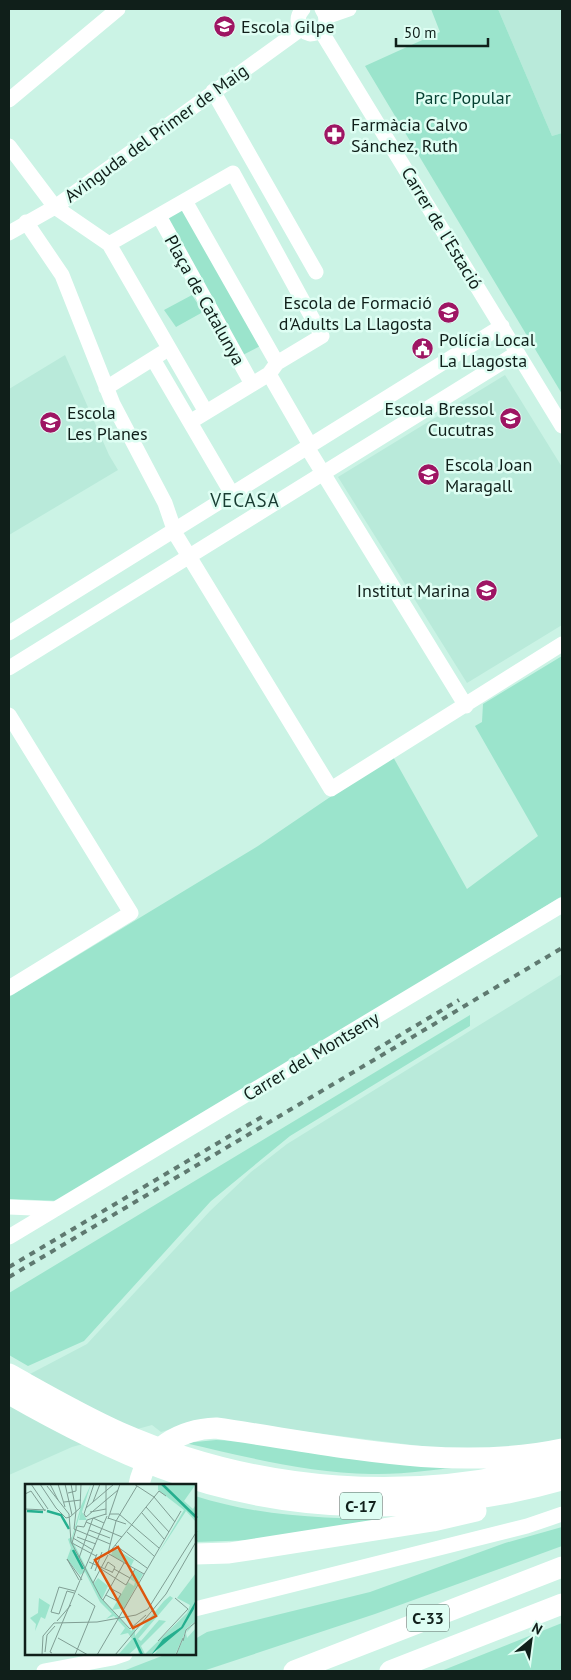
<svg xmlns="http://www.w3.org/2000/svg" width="571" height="1680" font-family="'PT Sans',sans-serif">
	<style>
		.built { fill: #b9eada }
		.green { fill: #9be4cc }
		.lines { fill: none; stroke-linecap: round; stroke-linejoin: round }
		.minor { stroke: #fff; stroke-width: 15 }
		.highway { stroke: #fff; stroke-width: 21 }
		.rail { stroke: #5f7970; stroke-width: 4; stroke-dasharray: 6 6; stroke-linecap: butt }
		.labels { text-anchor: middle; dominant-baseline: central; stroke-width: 5; stroke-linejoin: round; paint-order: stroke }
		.shield { fill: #defef3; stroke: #4e625b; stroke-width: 1 }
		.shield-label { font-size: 16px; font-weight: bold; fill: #101f1a }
		.poi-label { font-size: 18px; fill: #101f1a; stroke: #defef3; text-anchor: start }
		.park-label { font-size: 18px; fill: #043f31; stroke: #defef3 }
		.street-label { font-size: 18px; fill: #101f1a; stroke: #defef3 }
		.neighbourhood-label { font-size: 19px; letter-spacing: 1px; fill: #193d33; stroke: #defef3 }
		.inset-river { fill: none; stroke: #25af8f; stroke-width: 2.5 }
		.inset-road { fill: none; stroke: #809e94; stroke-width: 1 }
		.view { fill: #dd560d; fill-opacity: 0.15; stroke: #dd560d; stroke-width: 2.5 }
		.inset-edge { fill: none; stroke: #101f1a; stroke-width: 2.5 }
	</style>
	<rect width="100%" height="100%" fill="#cbf3e5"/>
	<path class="built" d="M498 9H562V133L552 136Z
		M65 355 109 455 118 470 9 535V389Z
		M505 375 562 467V625L467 683 338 477Z
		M562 974V1441L497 1450 437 1448 204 1419 161 1432 152 1425 72 1447 9 1475V1385L87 1344 210 1211 251 1172 287 1144Z"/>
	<path class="green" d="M431 9H498L552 136 562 133V394L365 66 440 32Z
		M185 201 266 343 237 358 159 216Z
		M192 295 203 312 176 327 164 310Z
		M562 656V896L62 1201 9 1199V997L258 846 392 755 467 889 538 836 475 726 482 722 483 704Z
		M470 1015V1026L290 1136 211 1201 84 1341 28 1366 9 1355V1293Z
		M216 1440 265 1442 470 1466C438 1469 403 1475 371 1474 308 1473 246 1457 185 1443Z
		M195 1496C261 1517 329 1519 398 1519L260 1540 195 1542Z
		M562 1527V1546L375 1614 203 1671H123L167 1654H195V1639L207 1632 370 1592 505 1543Z
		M562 1623V1671H441Z"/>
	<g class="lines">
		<path class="minor" d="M303 9C294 19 298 30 310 34 325 33 330 20 322 9
			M326 17 349 9
			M321 31 562 426
			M213 91 316 272
			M9 100 118 9
			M9 146 55 207 109 244 206 412
			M185 201 277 363
			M159 216 252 384
			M26 222 62 275 113 404 165 503 176 535 331 789 562 644
			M9 233 55 207 301 29
			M109 244 233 173 322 336 277 363 269 374 190 422
			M153 359 232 494
			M269 374 310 445V452L466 706
			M106 388 162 353
			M9 633 502 326
			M9 668 517 353
			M9 715 131 913 9 988
			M9 1207 56 1209
			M9 1237 562 905
			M195 1609 527 1526 562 1514
			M44 1671 113 1658 125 1654"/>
		<path class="highway" d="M9 1374C45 1394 81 1415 119 1432 258 1493 416 1505 562 1462
			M9 1394C58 1422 108 1448 161 1468 288 1516 432 1517 562 1480
			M139 1485C146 1448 181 1429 216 1428 329 1444 450 1473 562 1449
			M195 1554 229 1553 433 1521 476 1511
			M294 1671 562 1567
			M390 1671 562 1604"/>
		<path class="rail" d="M375 1050 459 1000
			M9 1267 265 1115
			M9 1277 562 948"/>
	</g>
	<defs>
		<symbol id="school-disc" viewBox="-11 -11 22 22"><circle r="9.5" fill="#9e1563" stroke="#defef3"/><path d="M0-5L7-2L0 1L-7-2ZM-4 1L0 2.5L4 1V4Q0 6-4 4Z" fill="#fff"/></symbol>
		<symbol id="pharmacy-disc" viewBox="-11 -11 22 22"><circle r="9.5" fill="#9e1563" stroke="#defef3"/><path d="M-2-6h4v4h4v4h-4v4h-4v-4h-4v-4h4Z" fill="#fff"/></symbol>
		<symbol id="university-disc" viewBox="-11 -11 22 22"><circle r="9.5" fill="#9e1563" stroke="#defef3"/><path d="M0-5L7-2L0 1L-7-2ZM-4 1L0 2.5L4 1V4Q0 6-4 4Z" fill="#fff"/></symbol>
		<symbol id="civic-disc" viewBox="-11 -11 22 22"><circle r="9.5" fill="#9e1563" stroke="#defef3"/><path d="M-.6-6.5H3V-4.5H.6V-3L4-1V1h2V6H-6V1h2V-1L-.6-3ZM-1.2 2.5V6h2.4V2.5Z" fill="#fff"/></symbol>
	</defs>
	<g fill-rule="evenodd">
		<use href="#school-disc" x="212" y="14" width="25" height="25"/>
		<use href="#pharmacy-disc" x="322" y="122" width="25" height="25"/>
		<use href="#university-disc" x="436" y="300" width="25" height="25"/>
		<use href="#civic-disc" x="410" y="336" width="25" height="25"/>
		<use href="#school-disc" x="498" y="406" width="25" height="25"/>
		<use href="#school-disc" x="38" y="410" width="25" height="25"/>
		<use href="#school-disc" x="416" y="462" width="25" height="25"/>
		<use href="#school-disc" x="474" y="578" width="25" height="25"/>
	</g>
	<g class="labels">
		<g class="shield">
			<rect x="340" y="1492.5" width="42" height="27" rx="4"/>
			<rect x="407" y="1604.5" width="42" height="27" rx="4"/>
		</g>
		<g class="shield-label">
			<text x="361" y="1506">C-17</text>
			<text x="428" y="1618">C-33</text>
		</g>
		<g class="poi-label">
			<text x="241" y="26">Escola Gilpe</text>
			<text x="351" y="124">Farmàcia Calvo<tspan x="351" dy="21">Sánchez, Ruth</tspan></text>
			<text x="432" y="302" text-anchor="end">Escola de Formació<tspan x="432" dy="21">d'Adults La Llagosta</tspan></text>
			<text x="439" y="339">Polícia Local<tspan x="439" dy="21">La Llagosta</tspan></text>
			<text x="494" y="408" text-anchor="end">Escola Bressol<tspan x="494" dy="21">Cucutras</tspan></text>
			<text x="67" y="412">Escola<tspan x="67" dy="21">Les Planes</tspan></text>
			<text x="445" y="464">Escola Joan<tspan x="445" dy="21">Maragall</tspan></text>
			<text x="470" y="590" text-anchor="end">Institut Marina</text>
		</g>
		<g class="park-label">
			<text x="463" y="97">Parc Popular</text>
		</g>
		<g class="street-label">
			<text transform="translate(156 133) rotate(-36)">Avinguda del Primer de Maig</text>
			<text transform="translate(442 228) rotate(59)">Carrer de l'Estació</text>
			<text transform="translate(205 300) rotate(61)">Plaça de Catalunya</text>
			<text transform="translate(311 1056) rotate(-31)">Carrer del Montseny</text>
		</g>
		<g class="neighbourhood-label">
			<text x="245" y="500">VECASA</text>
		</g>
	</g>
	<g transform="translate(25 1484)">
		<rect width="171" height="171" fill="#cbf3e5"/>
		<path d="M66 0 57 28 62 36H54L56 27 47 56 69 99 73 94 83 102 77 115 106 147 110 144V152L139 117 145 112 148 114 113 155 116 157 134 136 141 137 116 162 120 170 162 129 165 121 152 114 171 89V116L168 125 156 143 141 153 126 171H114L112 163 103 171H93L107 155 103 149 95 151 100 144 89 132 81 135 87 130 75 118 60 88 55 91 42 75 46 64 43 55 47 53 56 22ZM133 0H171L159 17 168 25 172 19 171 38 161 27 133 70 159 26 133 6ZM89 64 109 76 106 82 86 71ZM110 86 118 90 99 124 87 126 103 98 109 102 110 98 105 95ZM14 114 25 121 20 135 16 133 10 147 11 140 5 134 13 129ZM171 120V137L162 144 150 171H129L139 157 158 144ZM171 138 161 149 162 154 171 144V171H151L163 145Z" fill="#9be4cc"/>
		<path d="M171 116 169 125 158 144 126 171 138 155 156 143Z" fill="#25af8f"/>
		<path class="inset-river" d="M137 0 172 34M2 27 18 28M22 27 36 31 44 45M48 66 58 85M109 154 117 171"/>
		<path class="inset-road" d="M6 0 23 25M15 0 31 24 41 34 45 33M25 0 33 16M33 0 40 23M40 0 47 31M46 0 51 27 49 45 85 60M109 0 129 13 150 38M22 2 44 30 46 58 76 114 105 145 121 131M43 9 51 7V0M0 10 6 7 20 27M39 18 56 16M68 18 75 0M121 23 144 48M61 24 89 0M0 25 21 26M65 28 81 25M117 29 139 55M85 30H94L134 64M81 31V0M45 33 55 24 56 0M61 33 93 6M61 33 59 30 69 0M83 34 101 40M83 35 95 0M62 36 59 43 52 42 47 59 71 72M62 36 81 30M61 38 97 53M64 46 85 54M102 48 129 72M52 53 71 60M48 54 68 66M90 61 122 84M83 69 91 37 112 2M83 70 134 7 141 12M84 70 119 90M54 74 68 34 79 39M64 78 87 88M80 84 83 78 90 83 87 89M66 85 72 70M76 85 101 101 110 85M89 85 105 94M70 87 77 68M54 96 42 75 57 96M68 99 83 71M49 109 42 107 34 130 26 128 34 103 50 107M81 111 92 117 96 110 85 104M78 116 99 79M32 137 46 121M33 154 63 171M133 157 163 125 150 114M158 157 161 146 172 137M20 168 22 151 30 142M27 169 25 168 82 32M17 171 18 152 29 139 72 138 111 131 123 125 172 47M50 171 70 122 53 110M72 171 156 27M90 171 141 110 172 56M151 171 158 154"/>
		<path class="view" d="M93 63 131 132 108 144 70 76Z"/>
		<rect width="171" height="171" class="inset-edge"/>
	</g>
	<rect width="571" height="1680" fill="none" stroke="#101f1a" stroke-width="20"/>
	<g transform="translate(531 1640) rotate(29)" stroke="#defef3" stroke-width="4" paint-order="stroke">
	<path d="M0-4L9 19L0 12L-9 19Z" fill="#101f1a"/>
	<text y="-8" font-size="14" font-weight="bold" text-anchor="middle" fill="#101f1a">N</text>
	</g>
	<path d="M396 38v8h92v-8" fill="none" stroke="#101f1a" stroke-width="2.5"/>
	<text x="404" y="38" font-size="15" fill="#101f1a" stroke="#defef3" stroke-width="4" paint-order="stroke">50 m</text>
</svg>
